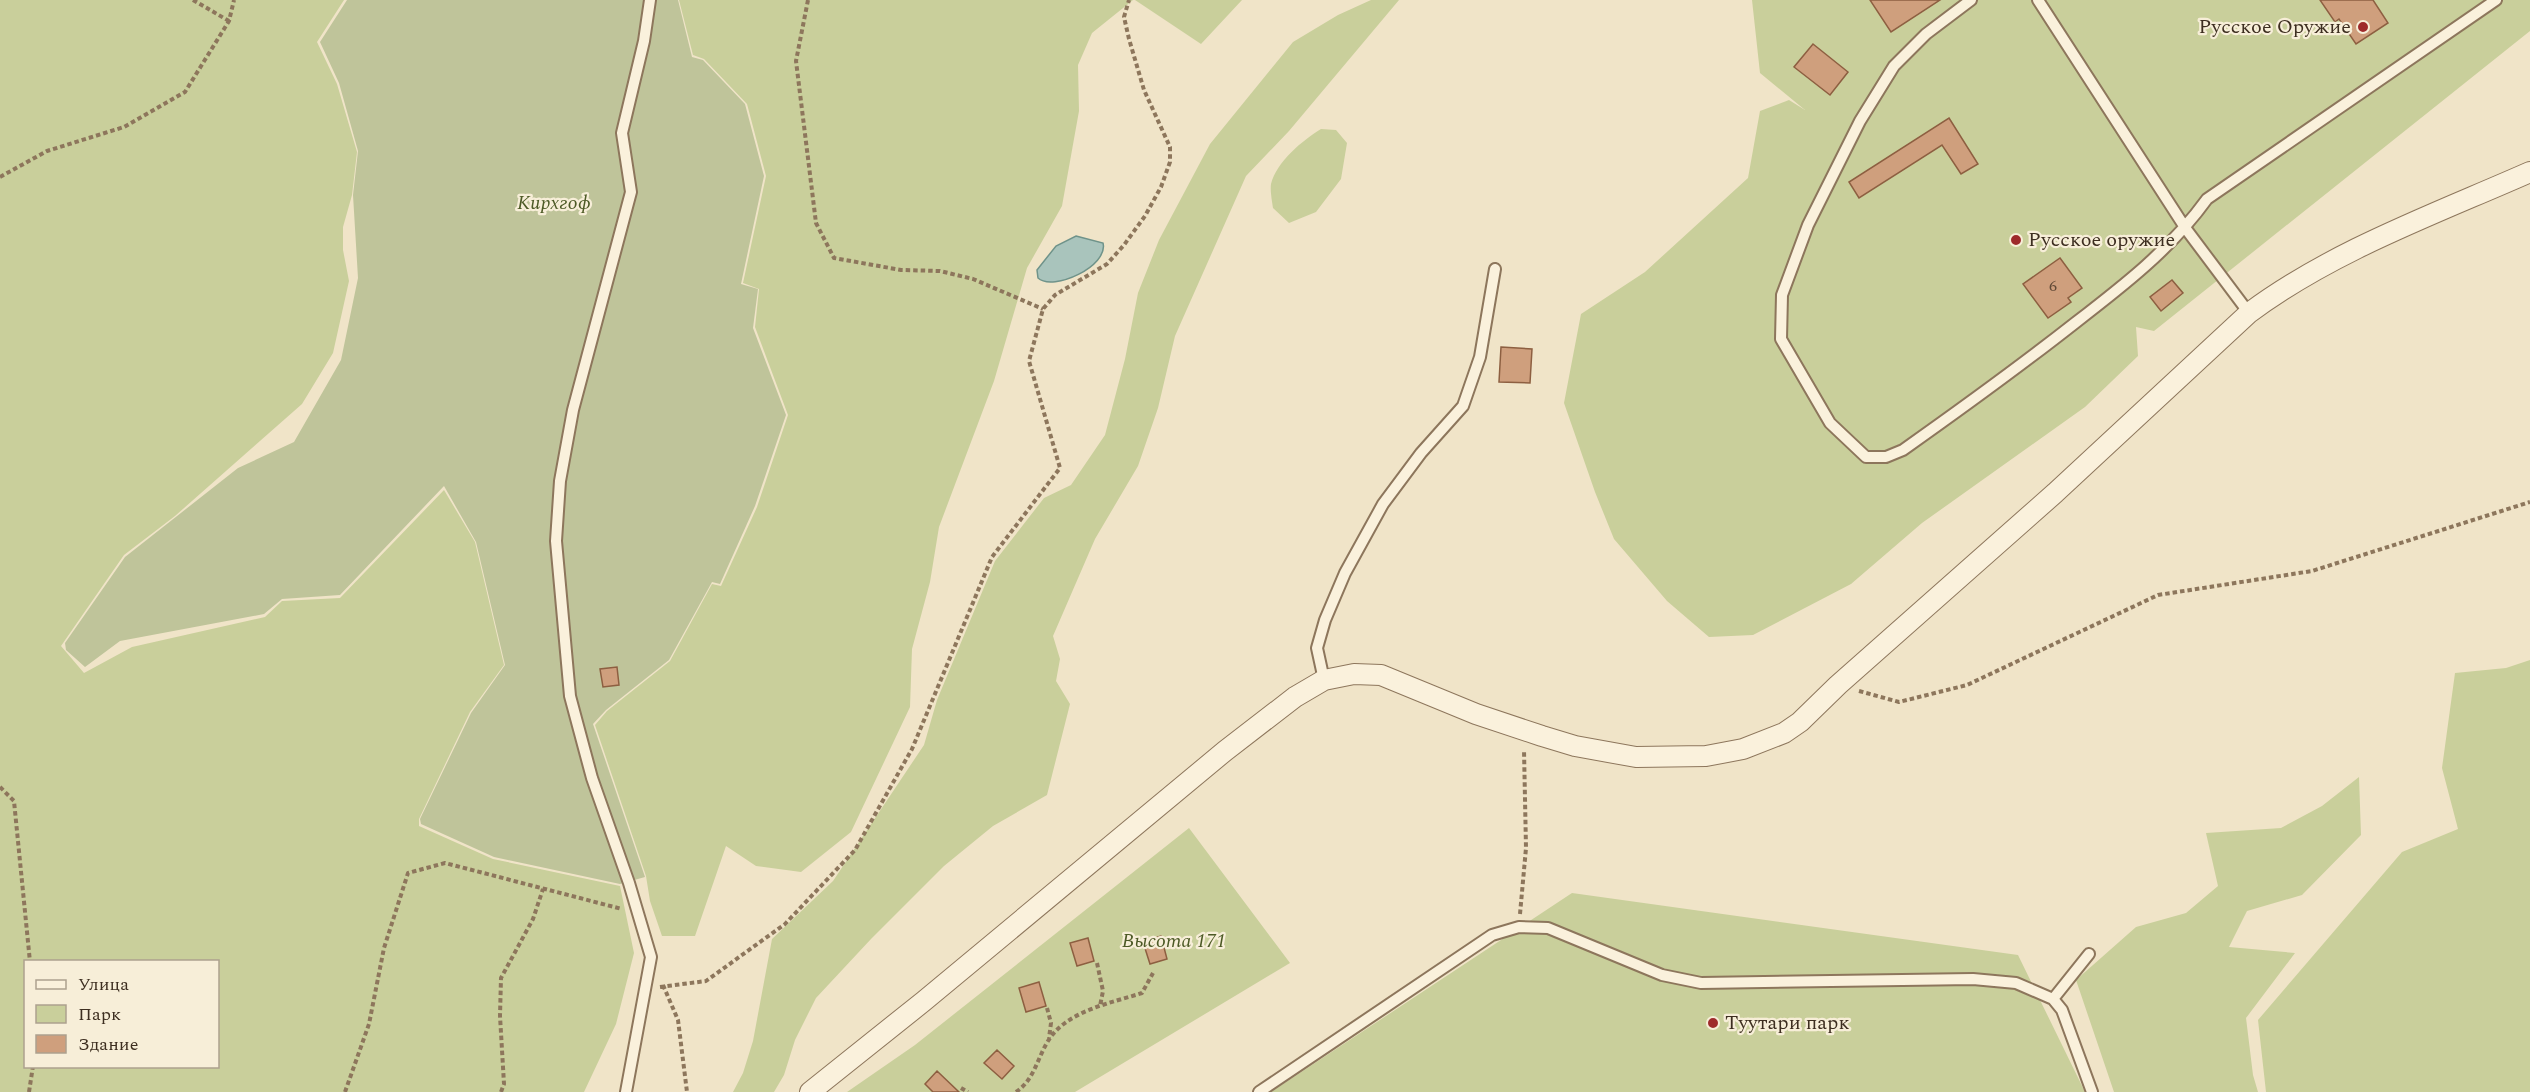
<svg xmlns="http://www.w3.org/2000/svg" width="2530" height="1092" font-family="Spectral,serif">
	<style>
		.green { fill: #c9cf9b; fill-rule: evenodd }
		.cemetery { fill: #bfc49a }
		.water { fill: #a9c4bc; stroke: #6f938a; stroke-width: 1.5 }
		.building { fill: #cf9f7d; stroke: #8d5f41; stroke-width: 1.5 }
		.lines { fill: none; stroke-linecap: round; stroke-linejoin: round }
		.service-casing { stroke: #8d765c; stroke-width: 14 }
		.minor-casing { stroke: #8d765c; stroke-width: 22 }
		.path { stroke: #8d765c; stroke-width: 4; stroke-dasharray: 4.5 3; stroke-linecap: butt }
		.service { stroke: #faf1dc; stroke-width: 10 }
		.minor { stroke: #faf1dc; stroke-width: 20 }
		.poi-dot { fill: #9e2a2b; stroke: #f7eed8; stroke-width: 2 }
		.labels { text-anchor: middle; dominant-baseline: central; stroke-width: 4.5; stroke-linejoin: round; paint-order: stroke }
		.number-label { font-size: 16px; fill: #624a37 }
		.poi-label { font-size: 20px; fill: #3d2e20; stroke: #f7eed8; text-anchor: start }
		.park-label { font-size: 20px; font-style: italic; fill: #4d5a26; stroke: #f7eed8 }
	</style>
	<rect width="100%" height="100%" fill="#f0e4c8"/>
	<path class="green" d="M0 0H344L317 42 337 84 357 152 352 195 343 227V250L349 281 333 353 302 404 175 516 124 555 61 646 84 673 132 647 265 617 282 601 340 598 444 490 475 542 504 665 470 712 419 819V826L493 859 620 886 634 953 616 1024 584 1092H0ZM26 962H218V1066H26Z
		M679 0H1133L1092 33 1078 65 1079 111 1062 206 1027 268 994 381 939 527 930 582 912 649 910 707 851 832 801 872 756 866 726 846 695 936H662L650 901 646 876 595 725 607 711 670 661 712 584 721 586 757 507 788 415 755 327 759 289 743 283 766 176 747 104 704 59 693 55Z
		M1135 0H1242L1201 44Z
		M1371 0H1399L1289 131 1246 176 1175 336 1158 408 1138 466 1095 539 1053 636 1060 659 1056 681 1070 704 1047 795 993 826 944 866 871 939 816 998 795 1040 784 1075 774 1092H733L743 1073 753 1041 772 939 833 881 924 745 937 700 995 561 1044 498 1071 485 1105 435 1125 359 1138 293 1159 240 1210 144 1293 42 1338 15Z
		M1752 0H2530V31L2154 331 2136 327 2138 356 2085 407 1922 523 1851 584 1753 635 1709 637 1667 601 1614 539 1595 492 1564 403 1581 314 1645 272 1748 178 1760 111 1789 100 1805 110 1760 73Z
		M1321 129 1336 130 1347 143 1341 179 1316 212 1289 223 1273 208C1272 201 1270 191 1271 184 1277 161 1302 141 1321 129Z
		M2530 660V1092H2266L2258 1020 2402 852 2458 829 2442 768 2455 673 2506 668Z
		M2359 777 2361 835 2302 895 2247 911 2229 947 2295 953 2246 1018 2253 1075 2258 1092H2114L2076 980 2136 927 2186 913 2218 886 2206 833 2281 828 2322 806Z
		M1189 828 1290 963 1075 1092H847L915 1045Z
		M1572 893 2018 955 2085 1092H1271Z"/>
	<path class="cemetery" d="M347 0H678L692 57 703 60 745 104 764 176 741 284 758 289 753 328 786 415 755 506 720 584 712 582 669 660 606 710 593 724 645 877 620 884 494 857 421 824 420 819 471 713 505 665 476 542 444 486 340 595 282 599 264 614 120 641 85 667 66 650 65 643 125 557 238 468 294 442 341 360 358 278 353 195 358 151 339 83 320 42Z"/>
	<path class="water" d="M1076 236 1103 243C1109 266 1053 292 1038 278L1037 270 1056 246Z"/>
	<path class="building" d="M1870 0H1940L1891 32Z
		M2320 0H2373L2388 23 2356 44 2339 19 2335 22Z
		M1813 44 1848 72 1830 95 1794 67Z
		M1949 118 1978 164 1961 174 1942 145 1859 198 1849 182Z
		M2060 258 2082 288 2068 298 2071 302 2048 318 2023 284Z
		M2172 280 2183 293 2161 311 2150 297Z
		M1501 347 1532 349 1530 383 1499 382Z
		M617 667 619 685 603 687 600 669Z
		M1161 936 1167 959 1150 964 1143 942Z
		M1088 938 1094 961 1077 966 1070 943Z
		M1039 982 1046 1006 1026 1012 1019 988Z
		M997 1050 1014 1066 1002 1079 984 1063Z
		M937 1071 959 1092H933L925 1084Z"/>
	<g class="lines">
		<defs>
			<path id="service" d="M1971 0 1926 34 1894 66 1860 121 1808 225 1782 295 1781 339 1830 423 1866 457H1886L1903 450C1961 409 2019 367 2075 323 2123 286 2171 249 2207 199L2496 0
				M2038 0 2186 229 2249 313
				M1324 680 1317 648 1325 620 1345 573 1383 504 1421 453 1463 406 1480 357 1495 269
				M2089 954 2053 999 2062 1010 2092 1092
				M626 1092 651 957 629 883 592 778 570 696 556 541 560 481 573 410 631 192 622 133 644 41 650 0
				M1259 1092 1492 935 1519 927 1548 928 1662 975 1701 983 1973 979 2016 983 2053 999"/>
			<path id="minor" d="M810 1092 924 1001 1225 751 1295 697 1324 680 1354 674 1381 675 1476 714 1542 736 1575 746 1636 757 1706 756 1743 749 1784 733 1800 722 1838 685 2055 493 2249 313C2332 251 2435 214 2530 172"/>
		</defs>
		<use href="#service" class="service-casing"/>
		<use href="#minor" class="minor-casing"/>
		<path class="path" d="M193 0 229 21
			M808 0 796 61 816 223 834 258 901 270 940 271 973 279 1043 309
			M0 177 47 151 124 127 185 92 229 21 234 0
			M1859 691 1899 702 1967 685 2158 595 2312 571 2530 502
			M0 787 14 801 30 962
			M1520 914 1526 848 1524 750
			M1097 963 1103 991 1100 1006
			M663 985 678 1020 687 1092
			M660 987 706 981 785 924 855 850 912 749 992 557 1060 468 1029 361 1043 309 1055 295 1107 264 1124 245 1145 216 1161 187 1170 162V147L1144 90 1129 39 1124 17 1129 0
			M1047 1008 1051 1023 1049 1038
			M961 1088 968 1092
			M29 1092 33 1066
			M345 1092 369 1024 384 948 408 873 445 863 622 909
			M501 1092 504 1084 500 1016 501 978 533 919 543 889
			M1016 1092C1034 1080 1037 1059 1048 1041 1066 1011 1111 1003 1142 993L1153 973"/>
		<use href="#service" class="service"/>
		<use href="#minor" class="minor"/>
	</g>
	<g class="poi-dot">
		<circle cx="2363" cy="27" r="6"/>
		<circle cx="2016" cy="240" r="6"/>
		<circle cx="1713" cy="1023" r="6"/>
	</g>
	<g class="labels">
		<g class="number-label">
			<text x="2053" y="286">6</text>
		</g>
		<g class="poi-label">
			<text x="2351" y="27" text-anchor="end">Русское Оружие</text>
			<text x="2028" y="240">Русское оружие</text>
			<text x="1725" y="1023">Туутари парк</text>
		</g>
		<g class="park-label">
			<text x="554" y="203">Кирхгоф</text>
			<text x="1174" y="941">Высота 171</text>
		</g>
	</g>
	<rect x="24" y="960" width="195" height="108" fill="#f7eed8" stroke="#ada18e" stroke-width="1.5"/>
	<rect x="36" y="980" width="30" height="9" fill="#faf1dc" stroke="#ada18e" stroke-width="1.5"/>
	<text x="78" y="990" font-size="18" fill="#3d2e20">Улица</text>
	<rect x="36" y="1005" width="30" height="18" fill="#c9cf9b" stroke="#ada18e" stroke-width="1.5"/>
	<text x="78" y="1020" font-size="18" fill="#3d2e20">Парк</text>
	<rect x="36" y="1035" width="30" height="18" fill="#cf9f7d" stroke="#ada18e" stroke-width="1.5"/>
	<text x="78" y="1050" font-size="18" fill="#3d2e20">Здание</text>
</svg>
